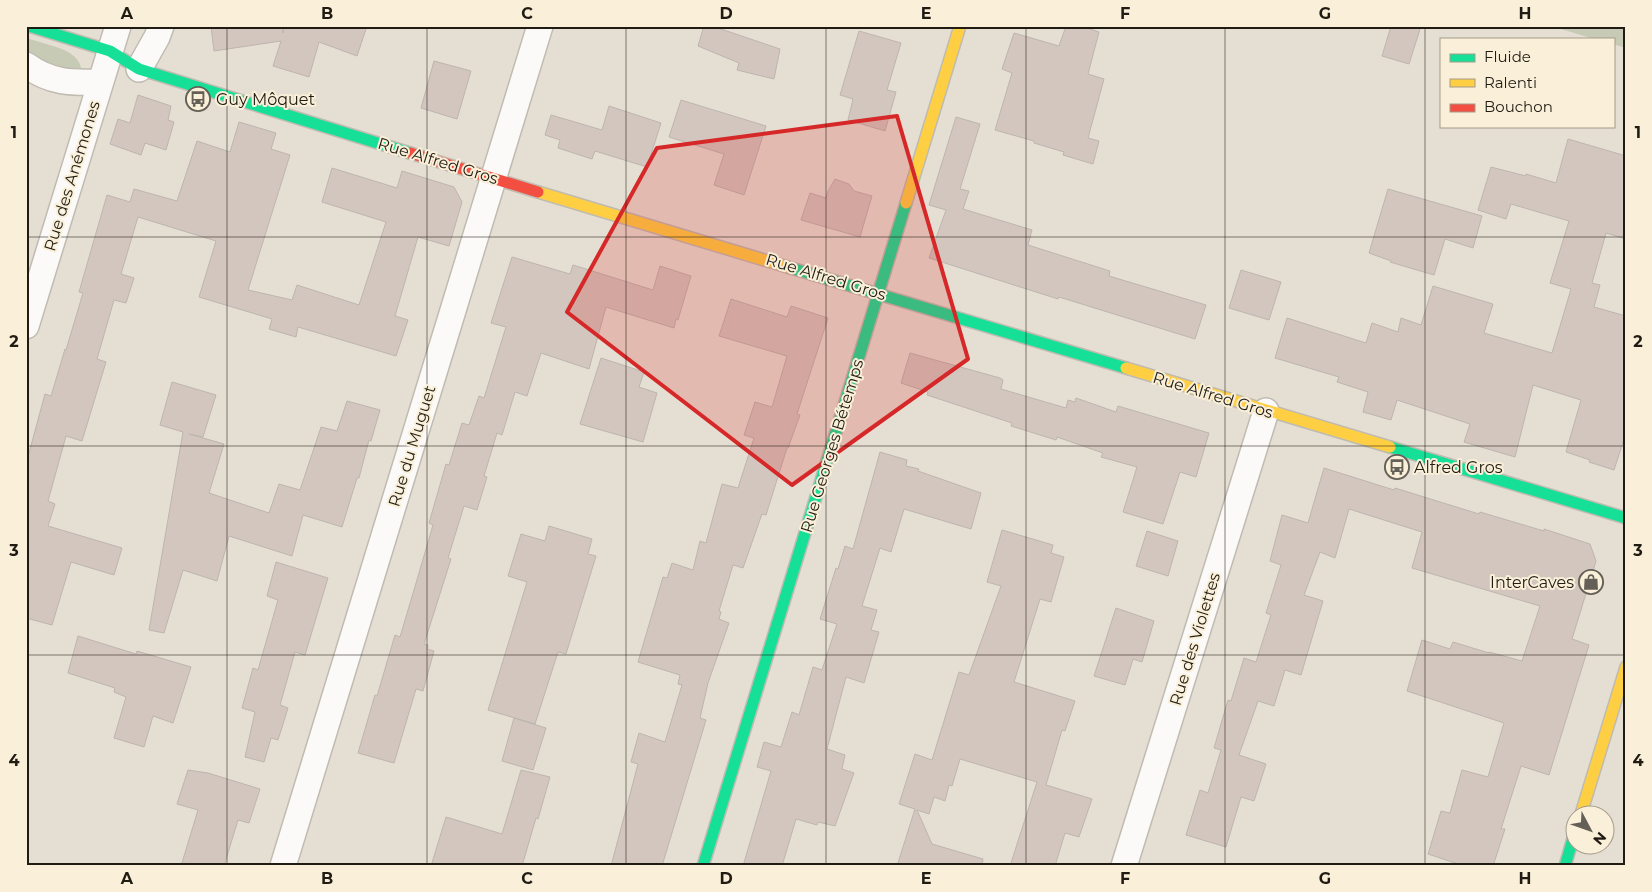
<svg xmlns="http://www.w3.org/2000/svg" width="1652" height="892" font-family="Montserrat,sans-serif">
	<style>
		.green { fill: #c7cab5 }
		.building { fill: #d3c6bf; stroke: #bdb5af }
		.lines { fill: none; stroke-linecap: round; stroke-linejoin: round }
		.street-casing { stroke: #c0bbb1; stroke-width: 28 }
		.fast-casing { stroke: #c0bbb1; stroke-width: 14 }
		.slow-casing { stroke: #c0bbb1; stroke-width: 14 }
		.jam-casing { stroke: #c0bbb1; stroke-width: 14 }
		.street { stroke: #fbfaf8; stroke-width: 25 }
		.fast { stroke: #16e098; stroke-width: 11 }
		.slow { stroke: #ffcf43; stroke-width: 11 }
		.jam { stroke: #f24e42; stroke-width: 11 }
		.marked { fill: #d62828; fill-opacity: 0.2; stroke: #d62828; stroke-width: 4; stroke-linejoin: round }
		.grid { fill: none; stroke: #201c14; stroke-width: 1; stroke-opacity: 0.55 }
		.labels { text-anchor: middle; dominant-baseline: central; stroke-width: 4; stroke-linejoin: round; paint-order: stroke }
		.poi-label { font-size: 16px; fill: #201c14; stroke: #faefd8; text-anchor: start }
		.street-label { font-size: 16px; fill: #201c14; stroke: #faefd8 }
		.neatline { fill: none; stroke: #201c14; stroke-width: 2 }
		.grid-label { font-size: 16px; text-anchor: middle; font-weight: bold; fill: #201c14 }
	</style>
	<rect width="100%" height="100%" fill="#e5dfd3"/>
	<path class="green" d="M1551 26H1626V48L1613 44V39H1594Z
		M26 38C39 42 52 45 64 50 73 53 89 68 76 75L32 58 26 52Z"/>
	<path class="building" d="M211 26H283V33L284 26H367L357 56 319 42 309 77 273 66 281 41 214 51Z
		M704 26H712L780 49 774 79 737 70 739 63 698 46Z
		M1066 26H1081L1099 32 1088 74 1104 79 1088 138 1099 141 1093 164 1063 155 1064 152 1034 143V141L995 130 1012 73 1002 69 1014 33 1059 46Z
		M1391 26H1421L1409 64 1382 56Z
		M859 31 901 43 887 90 896 92 885 131 848 120 853 99 840 95Z
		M434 61 471 71 457 119 421 108Z
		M138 95 171 106 168 120 174 122 166 150 145 143 141 155 110 144 118 119 130 123Z
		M681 100 766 126 744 195 714 185 724 154 669 137Z
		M609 106 661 123 647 167 595 151 592 159 558 148 560 140 545 135 551 115 602 130Z
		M956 117 980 124 960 189 969 191 963 209 1032 230 1028 245 1110 271 1109 276 1206 305 1195 339 1059 297 1058 299 929 258 946 210 929 205Z
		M239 122 276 133 271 149 290 155 248 290 292 300 297 285 359 305 386 222 322 202 332 168 397 188 402 171 454 187 462 202 449 246 418 237 395 316 408 320 396 356 298 327 296 337 269 329 272 319 199 297 216 241 138 217 121 274 134 278 126 303 114 300 97 359 106 362 82 441 66 436 48 501 55 504 48 526 122 548 114 575 71 562 52 625 26 618 28 578H26V464L45 394 51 396 65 349 66 350 83 293 79 292 107 195 130 202 134 189 177 201 197 141 230 152Z
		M1568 139 1626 156V239L1606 233 1592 283 1600 285 1594 307 1626 316V433L1614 470 1589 462 1590 460 1566 452 1581 400 1533 385 1515 457 1464 442 1470 424 1397 400 1391 420 1363 412 1368 392 1337 382 1339 377 1275 358 1287 318 1366 343 1372 323 1398 332 1401 318 1421 325 1433 286 1493 304 1484 333 1552 353 1571 289 1550 283 1569 221 1511 204 1506 219 1478 210 1491 167 1526 176V174L1556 183Z
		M835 179 849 184 854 191 872 196 860 237 801 220 810 193 826 198 828 191Z
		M1388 189 1482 216 1473 248 1445 239 1434 275 1390 262 1391 261 1369 253Z
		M512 257 570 274 573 265 653 290 660 266 691 276 678 320 676 319 674 328 606 307 589 369 541 353 527 396 515 392 502 435 497 433 484 476 487 477 477 510 464 506 448 558 451 559 424 644 428 645 427 649 434 651 423 691 416 689 394 763 358 753 375 695 377 696 395 635 400 637 419 573 433 525 429 523 446 464 449 465 462 423 469 425 479 396 484 398 506 327 491 323Z
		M1241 270 1281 282 1269 320 1229 308Z
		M731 299 787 317 791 306 828 318 797 414 800 415 788 448H787L766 515 762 514 743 568 733 565 719 611 721 612 719 619 729 623 708 683 700 718 706 720 662 866H611L638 764 631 762 639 733 665 742 682 685 678 684 680 675 638 662 663 577 667 578 672 563 693 570 700 541 706 543 722 484 738 488 754 438 744 435 755 402 772 407 787 356 719 336Z
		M910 353 1000 378 1003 380 1001 389 1066 408 1068 400 1075 402 1076 398 1116 412 1118 406 1209 433 1196 477 1180 472 1163 524 1123 512 1137 467 1101 457 1103 453 1057 437 1056 440 1011 426 1012 423 927 395 928 392 901 383Z
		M601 358 644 372 639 387 657 393 643 442 580 424Z
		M172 382 216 395 203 437 189 434 224 444 209 493 269 513 279 484 300 490 321 427 337 431 347 401 380 410 371 441 369 440 359 478H357L342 527 303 515 292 556 229 536 217 581 183 570 164 633 149 630 183 432 160 425Z
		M880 452 907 460 906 466 919 469 918 471 981 493 971 529 904 509 891 552 880 548 862 606 877 610 871 630 879 632 864 683 846 677 827 749 845 755 842 769 854 773 835 826 818 822 817 825 796 819 782 866H743L771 771 757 767 764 742 781 747 792 712 799 715 813 667 822 670 837 624 820 619 836 568 838 569 845 546 853 549Z
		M1324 468 1394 490 1395 488 1479 514 1480 512 1544 531V529L1590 544 1596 561 1572 639 1589 645 1549 775 1521 766 1501 829H1505L1493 866H1464L1428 854 1441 811 1450 813 1462 770 1488 777 1504 723 1407 691 1422 640 1450 649 1453 642 1489 653V652L1522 661 1540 606 1412 568 1422 532 1349 509 1335 558 1320 552 1304 595 1323 601 1301 675 1285 670 1274 706 1258 701 1239 755 1266 764 1254 801 1241 797 1226 847 1186 835 1200 790 1208 793 1221 750 1214 748 1228 700 1231 701 1244 658 1256 662 1271 615 1266 613 1281 565 1270 561 1282 515 1308 523Z
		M549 526 592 539 588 554 596 556 566 654 558 652 535 724 488 710 527 582 508 576 521 534 545 541Z
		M1002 530 1053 545 1051 553 1064 557 1051 602 1040 599 1014 682 1075 701 1065 731 1062 730 1046 785 1092 799 1079 837 1065 833 1055 866H1010L1037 782 960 759 952 786 949 785 945 801 934 797 929 814 917 810 932 844 983 859 982 866H897L915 809 899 804 915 754 932 760 959 672 969 675 1001 586 987 582Z
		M1147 531 1178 541 1168 576 1136 566Z
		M276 562 328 578 305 655 295 652 280 705 288 708 278 740 271 738 264 762 245 757 255 712 242 708 253 668 258 670 278 600 267 596Z
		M1116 608 1154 621 1142 662 1133 659 1125 685 1094 676Z
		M78 636 136 654 137 651 191 667 173 723 153 716 144 747 114 738 126 697 114 692 115 688 68 673Z
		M514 718 546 728 533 770 502 761Z
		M188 770 208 773 260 789 249 823 238 820 224 866H181L198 810 177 804Z
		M521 770 550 777 538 819 536 818 522 866H431L446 817 502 834Z"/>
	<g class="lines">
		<defs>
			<path id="street" d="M26 65C51 83 71 83 100 82
				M139 69 157 37 161 26
				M26 326 118 26
				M283 866 540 26
				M1124 866 1266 411"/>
			<path id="fast" d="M29 26 110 51 139 69 410 153
				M791 268 1126 368
				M1390 447 1626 518
				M703 866 906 203
				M1565 866 1574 835"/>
			<path id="slow" d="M538 192 791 268
				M906 203 960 26
				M1126 368 1390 447
				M1581 814 1626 667"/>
			<path id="jam" d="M410 153 538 192"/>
		</defs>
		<use href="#street" class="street-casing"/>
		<use href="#fast" class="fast-casing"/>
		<use href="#slow" class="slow-casing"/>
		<use href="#jam" class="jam-casing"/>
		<use href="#street" class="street"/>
		<use href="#fast" class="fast"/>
		<use href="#slow" class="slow"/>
		<use href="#jam" class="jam"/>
	</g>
	<path class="marked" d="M897 116 968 359 792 485 567 312 657 148Z"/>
	<path class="grid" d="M227 26V866M427 26V866M626 26V866M826 26V866M1026 26V866M1225 26V866M1425 26V866M26 237H1626M26 446H1626M26 655H1626"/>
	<defs>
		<symbol id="bus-ring" viewBox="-11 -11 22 22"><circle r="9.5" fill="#faefd8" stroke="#656057" stroke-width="1.5"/><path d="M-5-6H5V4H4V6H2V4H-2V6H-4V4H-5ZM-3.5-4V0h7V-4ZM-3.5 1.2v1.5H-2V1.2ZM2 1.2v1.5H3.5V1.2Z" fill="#656057"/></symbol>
		<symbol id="shop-ring" viewBox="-11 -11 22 22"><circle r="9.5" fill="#faefd8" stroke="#656057" stroke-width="1.5"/><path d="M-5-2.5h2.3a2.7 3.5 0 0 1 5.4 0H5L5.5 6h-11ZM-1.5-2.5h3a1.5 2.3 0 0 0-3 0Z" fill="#656057"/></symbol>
	</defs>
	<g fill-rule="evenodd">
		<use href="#bus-ring" x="184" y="85" width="28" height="28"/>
		<use href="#bus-ring" x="1383" y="453" width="28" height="28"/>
		<use href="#shop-ring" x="1577" y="568" width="28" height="28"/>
	</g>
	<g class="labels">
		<g class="poi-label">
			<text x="216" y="99">Guy Môquet</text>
			<text x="1414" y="467">Alfred Gros</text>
			<text x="1574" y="582" text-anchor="end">InterCaves</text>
		</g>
		<g class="street-label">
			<text transform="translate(438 161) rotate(17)">Rue Alfred Gros</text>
			<text transform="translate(72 176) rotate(-73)">Rue des Anémones</text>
			<text transform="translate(826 277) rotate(17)">Rue Alfred Gros</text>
			<text transform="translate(1213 395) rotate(17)">Rue Alfred Gros</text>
			<text transform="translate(412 446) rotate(-73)">Rue du Muguet</text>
			<text transform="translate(832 446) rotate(-73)">Rue Georges Bétemps</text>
			<text transform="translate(1195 639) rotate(-73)">Rue des Violettes</text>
		</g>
	</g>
	<rect width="1652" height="892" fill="none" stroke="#faefd8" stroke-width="55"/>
	<rect x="1440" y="38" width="175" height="90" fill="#faefd8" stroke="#a39b8a"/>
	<rect x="1450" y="54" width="25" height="8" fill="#16e098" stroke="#a39b8a"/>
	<text x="1484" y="62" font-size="15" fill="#201c14">Fluide</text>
	<rect x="1450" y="79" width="25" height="8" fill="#ffcf43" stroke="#a39b8a"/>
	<text x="1484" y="88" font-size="15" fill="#201c14">Ralenti</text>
	<rect x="1450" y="104" width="25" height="8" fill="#f24e42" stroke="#a39b8a"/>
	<text x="1484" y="112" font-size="15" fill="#201c14">Bouchon</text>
	<g transform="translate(1590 830) rotate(131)"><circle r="24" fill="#faefd8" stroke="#a39b8a"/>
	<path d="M0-4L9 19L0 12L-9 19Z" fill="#656057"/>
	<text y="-8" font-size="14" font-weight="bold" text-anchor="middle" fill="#201c14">N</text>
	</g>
	<rect x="28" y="28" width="1596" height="836" class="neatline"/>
	<g class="grid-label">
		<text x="127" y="19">A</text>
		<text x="327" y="19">B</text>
		<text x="527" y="19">C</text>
		<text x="726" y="19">D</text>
		<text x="926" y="19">E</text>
		<text x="1125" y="19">F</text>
		<text x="1325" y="19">G</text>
		<text x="1525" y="19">H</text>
		<text x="14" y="138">1</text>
		<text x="1638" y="138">1</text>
		<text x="14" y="347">2</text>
		<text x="1638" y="347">2</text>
		<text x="14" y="556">3</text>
		<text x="1638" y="556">3</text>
		<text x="14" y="766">4</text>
		<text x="1638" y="766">4</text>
		<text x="127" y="884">A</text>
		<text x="327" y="884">B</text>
		<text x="527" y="884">C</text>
		<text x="726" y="884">D</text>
		<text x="926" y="884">E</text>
		<text x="1125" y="884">F</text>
		<text x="1325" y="884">G</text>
		<text x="1525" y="884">H</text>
	</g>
</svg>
